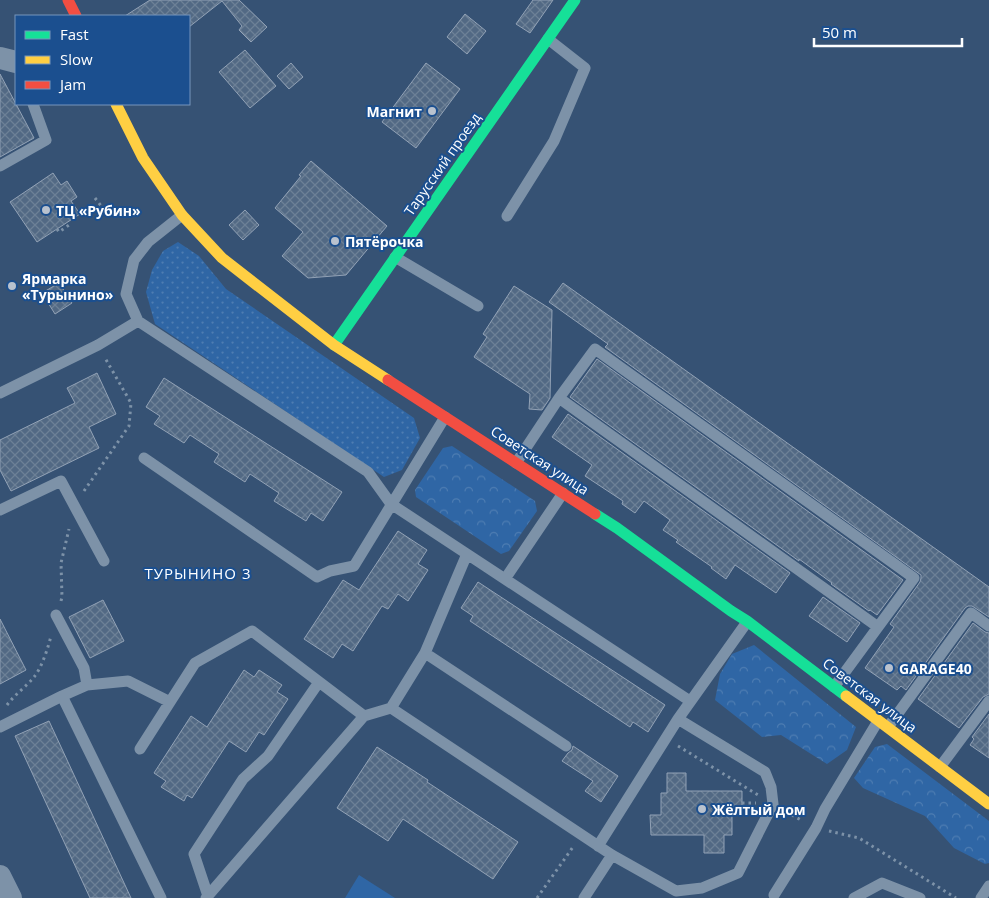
<svg xmlns="http://www.w3.org/2000/svg" width="989" height="898" font-family="'Open Sans',sans-serif">
	<style>
		.grass { fill: url(#grass-dots) }
		.forest { fill: url(#forest-crowns) }
		.pitch { fill: #2f66a5 }
		.building { fill: url(#building-cross-hatch); stroke: #92a2b6 }
		.lines { fill: none; stroke-linecap: round; stroke-linejoin: round }
		.path { stroke: #7d92a8; stroke-width: 3; stroke-dasharray: 2.5 4; stroke-linecap: butt }
		.lane { stroke: #7d92a8; stroke-width: 11 }
		.street { stroke: #7d92a8; stroke-width: 22 }
		.fast { stroke: #16e098; stroke-width: 11 }
		.slow { stroke: #ffcf43; stroke-width: 11 }
		.jam { stroke: #f24e42; stroke-width: 11 }
		.poi-dot { fill: #b9c2ce; stroke: #1b4f8f; stroke-width: 2 }
		.labels { text-anchor: middle; dominant-baseline: central; stroke-width: 4; stroke-linejoin: round; paint-order: stroke }
		.poi-label { font-size: 14px; font-weight: bold; fill: #fff; stroke: #1b4f8f; text-anchor: start }
		.street-label { font-size: 14px; fill: #fff; stroke: #1b4f8f }
		.neighbourhood-label { font-size: 15px; letter-spacing: 1px; fill: #fff; stroke: #1b4f8f }
	</style>
	<defs>
		<pattern id="grass-dots" width="8" height="8" patternUnits="userSpaceOnUse" patternTransform="scale(1.25)"><rect width="8" height="8" fill="#2f66a5"/><path d="M2 2h.1M6 6h.1" fill="none" stroke="#4e7db2" stroke-width="1.8" stroke-linecap="round"/></pattern>
		<pattern id="forest-crowns" width="20" height="18" patternUnits="userSpaceOnUse" patternTransform="scale(1.25)"><rect width="20" height="18" fill="#2f66a5"/><path d="M2 6a3 3 0 1 1 6 0M12 15a3 3 0 1 1 6 0" fill="none" stroke="#4e7db2"/></pattern>
		<pattern id="building-cross-hatch" width="8" height="8" patternUnits="userSpaceOnUse" patternTransform="scale(1.25)"><rect width="8" height="8" fill="#526984"/><path d="M0 0l8 8M0 8l8-8" fill="none" stroke="#6c8096"/></pattern>
	</defs>
	<rect width="100%" height="100%" fill="#365274"/>
	<path class="grass" d="M178 242 199 256 226 289 414 418 420 438 402 470 384 477 155 324 146 292 152 270 163 251Z"/>
	<path class="forest" d="M452 446 535 501 537 511 509 551 501 554 416 497 415 490 443 448Z
		M754 645 856 727 847 750 827 764 781 735 762 737 715 700 720 674 732 654Z
		M887 744 989 821V863L985 864 954 848 925 816 863 788 854 778 875 747Z"/>
	<path class="pitch" d="M359 875 395 898H345Z"/>
	<path class="building" d="M150 0H239L267 27 251 42 239 30 242 26 222 1 189 27V16H125Z
		M533 0H553L530 33 516 24Z
		M465 14 486 31 467 54 447 37Z
		M245 50 276 86 250 108 219 72Z
		M291 63 303 77 289 89 277 76Z
		M426 63 460 89 416 148 382 122Z
		M0 74 34 138 0 157Z
		M311 161 387 226 346 275 308 278 282 256 303 232 275 208 301 176 299 175Z
		M53 173 61 185 67 181 77 197 71 201 80 214 37 242 10 202Z
		M245 210 259 225 243 240 229 225Z
		M59 283 72 303 55 314 42 293Z
		M563 283 989 587V617L972 606H968L965 608 906 690 901 686 897 690 865 668 894 627 890 624 920 582 921 578V575L605 347 608 344 549 302Z
		M514 286 552 310 550 398 542 410 529 409 530 394 474 357 487 337 483 334Z
		M597 359 903 580 877 615 870 610 869 611 831 584 832 583 799 559V561L570 397Z
		M97 373 116 414 89 427 99 448 11 491 0 470V440L75 403 67 388Z
		M164 378 342 492 323 521 311 513 306 521 274 501 279 493 250 474 245 482 214 462 219 454 190 435 184 443 154 424 160 416 146 407Z
		M568 414 790 573 776 593 735 565 726 579 711 568 712 567 676 542 678 540 663 530 670 520 644 501 635 513 622 504 623 501 585 476 592 465 552 437Z
		M398 531 427 550 418 564 428 570 408 601 398 594 388 609 382 606 353 651 342 644 333 658 304 639 343 580 359 590Z
		M478 582 665 705 648 732 633 722 630 727 470 621 473 616 461 608Z
		M823 597 860 623 847 642 809 616Z
		M103 600 124 641 90 658 69 617Z
		M0 619 26 670 0 684Z
		M973 623 985 632 989 633V694L983 697 959 728 918 699Z
		M244 670 254 677 259 670 282 685 277 692 288 699 264 735 259 732 246 752 229 741 192 798 187 795 184 801 161 787 166 781 154 773 191 716 207 727Z
		M989 714V758L970 745 974 739 972 737Z
		M49 721 131 898H90L15 736Z
		M573 746 618 776 601 802 585 791 593 781 562 761 568 753 572 750Z
		M377 747 428 780 427 782 518 842 493 879 403 819 388 841 337 808Z
		M667 773H686V791H742V815H732V835H724V853H704V835H651L650 815H661V793H667Z"/>
	<g class="lines">
		<path class="path" d="M95 198 105 211
			M57 229 59 232 69 225
			M84 491 129 426 131 403 105 358
			M61 601 62 597 61 563 69 529
			M7 705C15 694 26 687 34 677 42 667 48 648 51 636
			M678 746 758 795
			M742 803H756
			M786 812 803 821
			M829 831 859 838 956 898
			M537 898 573 847"/>
		<path class="lane" d="M0 166 46 140 33 104
			M182 215 148 242 134 260 126 294 138 321 368 472 391 504 467 554 425 653 391 708 364 716 206 898
			M507 216 554 141 585 68 548 39
			M395 257 478 306
			M595 349 914 578 878 627 559 398Z
			M0 393 98 345 138 321
			M144 458 317 577 330 571 354 566 445 417
			M516 463 559 398
			M0 510 61 481 104 561
			M467 554 690 701
			M505 579 563 493
			M56 615 84 668 87 685
			M425 653 566 746
			M834 687 878 627
			M62 696 161 898
			M391 708 612 855 676 891 702 888 738 873 773 804 771 787 765 772 678 719 747 622
			M0 727 62 696 87 685 128 681 170 702 195 663 252 631 364 716
			M888 727 971 613 989 626
			M140 749 170 702
			M940 767 989 701
			M598 846 678 719
			M774 895 816 828 825 809 878 721
			M208 896 194 854 243 779 268 756 319 682
			M584 898 612 855
			M854 898 882 883 920 898
			M981 898 989 886"/>
		<path class="street" d="M0 58 16 62
			M0 876 11 898"/>
		<path class="fast" d="M334 345 575 0
			M595 514 617 528 731 611 747 621 846 696"/>
		<path class="slow" d="M116 104 143 158 182 215 222 258 334 345 388 380
			M846 696 989 804"/>
		<path class="jam" d="M68 0 76 16
			M388 380 595 514"/>
	</g>
	<g class="poi-dot">
		<circle cx="432" cy="111" r="5"/>
		<circle cx="46" cy="210" r="5"/>
		<circle cx="335" cy="241" r="5"/>
		<circle cx="12" cy="286" r="5"/>
		<circle cx="889" cy="668" r="5"/>
		<circle cx="702" cy="809" r="5"/>
	</g>
	<g class="labels">
		<g class="poi-label">
			<text x="422" y="111" text-anchor="end">Магнит</text>
			<text x="56" y="210">ТЦ «Рубин»</text>
			<text x="345" y="241">Пятёрочка</text>
			<text x="22" y="278">Ярмарка<tspan x="22" dy="16">«Турынино»</tspan></text>
			<text x="899" y="668">GARAGE40</text>
			<text x="712" y="809">Жёлтый дом</text>
		</g>
		<g class="street-label">
			<text transform="translate(442 164) rotate(-55)">Тарусский проезд</text>
			<text transform="translate(540 460) rotate(33)">Советская улица</text>
			<text transform="translate(870 695) rotate(37)">Советская улица</text>
		</g>
		<g class="neighbourhood-label">
			<text x="198" y="573">ТУРЫНИНО 3</text>
		</g>
	</g>
	<rect x="15" y="15" width="175" height="90" fill="#1b4f8f" stroke="#7695bc"/>
	<rect x="25" y="31" width="25" height="8" fill="#16e098" stroke="#7695bc"/>
	<text x="60" y="40" font-size="15" fill="#ffffff">Fast</text>
	<rect x="25" y="56" width="25" height="8" fill="#ffcf43" stroke="#7695bc"/>
	<text x="60" y="65" font-size="15" fill="#ffffff">Slow</text>
	<rect x="25" y="81" width="25" height="8" fill="#f24e42" stroke="#7695bc"/>
	<text x="60" y="90" font-size="15" fill="#ffffff">Jam</text>
	<path d="M814 38v8h148v-8" fill="none" stroke="#ffffff" stroke-width="2.5"/>
	<text x="822" y="38" font-size="15" fill="#ffffff" stroke="#1b4f8f" stroke-width="4" paint-order="stroke">50 m</text>
</svg>
